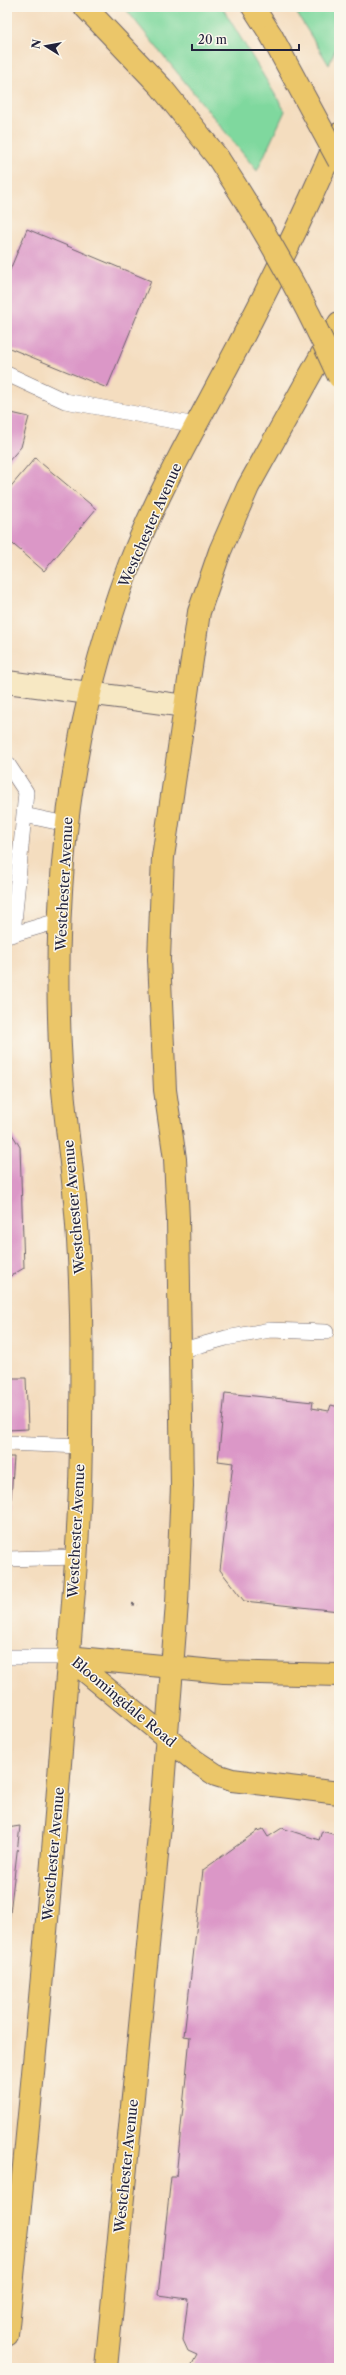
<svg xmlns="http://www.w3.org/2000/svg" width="346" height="2375" font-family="'Libre Caslon Text',serif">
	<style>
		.green { fill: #7fd89e; stroke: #507d6c }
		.building { fill: #db97c7 }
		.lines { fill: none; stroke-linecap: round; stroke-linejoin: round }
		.lane-casing { stroke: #6c6369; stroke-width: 16 }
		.secondary-casing { stroke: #6c6369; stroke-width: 24 }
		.primary-casing { stroke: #6c6369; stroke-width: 24 }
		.highway-casing { stroke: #6c6369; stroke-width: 24 }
		.path { stroke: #6c6369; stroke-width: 2.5; stroke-dasharray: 3 3; stroke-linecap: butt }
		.lane { stroke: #fff; stroke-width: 15 }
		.secondary { stroke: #f7e8c3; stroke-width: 22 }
		.primary { stroke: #ebc669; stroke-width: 22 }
		.highway { stroke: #ebc669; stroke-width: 22 }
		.highway-bridge-casing { stroke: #6c6369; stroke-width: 24; stroke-linecap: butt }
		.highway-bridge { stroke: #ebc669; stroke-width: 22 }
		.labels { text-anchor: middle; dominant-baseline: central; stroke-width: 3; stroke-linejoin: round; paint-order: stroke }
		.street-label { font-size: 14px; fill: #22223b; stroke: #fbf7ec }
	</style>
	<rect width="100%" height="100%" fill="#fbf7ec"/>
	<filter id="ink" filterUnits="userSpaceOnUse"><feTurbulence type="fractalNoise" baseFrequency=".025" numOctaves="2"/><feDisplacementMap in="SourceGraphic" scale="8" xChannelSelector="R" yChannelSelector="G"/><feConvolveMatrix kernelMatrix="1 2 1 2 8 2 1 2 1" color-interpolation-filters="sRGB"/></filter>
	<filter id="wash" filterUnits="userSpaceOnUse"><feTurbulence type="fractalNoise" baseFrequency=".012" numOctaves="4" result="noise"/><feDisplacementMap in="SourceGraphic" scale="16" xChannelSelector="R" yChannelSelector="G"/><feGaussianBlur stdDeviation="0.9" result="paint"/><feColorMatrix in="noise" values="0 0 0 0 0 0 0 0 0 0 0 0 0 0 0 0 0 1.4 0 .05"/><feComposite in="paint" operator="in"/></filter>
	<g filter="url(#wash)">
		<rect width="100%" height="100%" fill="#f4ddbf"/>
		<path class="green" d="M124 7H222L285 111 257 171Z
			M293 7H339V40L329 65Z"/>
		<g id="blocks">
			<path class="building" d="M27 229 151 281 107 388 7 347V277Z
				M7 412 29 417 21 447 7 463Z
				M35 458 96 509 44 571 7 539V491Z
				M7 1126 20 1147 24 1268 7 1278Z
				M7 1378H26L28 1429 7 1430Z
				M225 1393 313 1402 312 1408 329 1411 331 1405 339 1407V1611L244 1601 220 1570 233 1463 218 1461Z
				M7 1457H14L8 1540 7 1539Z
				M20 1826 8 1931H7V1828Z
				M282 1828 319 1840 322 1831 339 1836V2368H190L197 2355 188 2351 183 2340 188 2299 158 2295 171 2177H176L190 2037 184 2036 203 1870 257 1831 263 1829 268 1837Z"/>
		</g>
	</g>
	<g filter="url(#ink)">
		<use href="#blocks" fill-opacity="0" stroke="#6c6369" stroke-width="1"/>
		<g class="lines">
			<defs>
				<path id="lane" d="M7 374 65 401 196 425
					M7 763 26 792 13 934
					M24 815 66 824
					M7 936 61 920
					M179 1351 226 1338 270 1330 326 1332
					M7 1443 81 1446
					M7 1559 76 1557
					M7 1657H68"/>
				<path id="secondary" d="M7 682 185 706"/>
				<path id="primary" d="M68 1657 195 1761 216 1775 232 1780 339 1793
					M68 1657 224 1672 339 1675
					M7 2335C28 2131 48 1928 63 1724 71 1625 81 1527 81 1429 82 1353 82 1277 75 1201 71 1156 64 1111 61 1066 54 943 61 813 90 693 101 649 114 605 130 563 162 481 208 406 247 329 280 265 311 200 339 134
					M106 2368 160 1825 177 1603 182 1486 178 1219 175 1159 165 1090 159 959 163 857 199 612 220 551 248 487 339 323"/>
				<path id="highway" d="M85 7 161 87 218 158
					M253 7 271 35"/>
			</defs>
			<use href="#lane" class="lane-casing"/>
			<use href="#secondary" class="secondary-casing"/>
			<use href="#primary" class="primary-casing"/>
			<use href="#highway" class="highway-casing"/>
			<path class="path" d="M132 1604 138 1605"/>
			<use href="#lane" class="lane"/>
			<use href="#secondary" class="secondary"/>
			<use href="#primary" class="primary"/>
			<use href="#highway" class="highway"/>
			<defs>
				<path id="highway-bridge" d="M271 35 339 161
					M218 158C264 228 305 300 339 377"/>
			</defs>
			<use href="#highway-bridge" class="highway-bridge-casing"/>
			<use href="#highway-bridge" class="highway-bridge"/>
		</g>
	</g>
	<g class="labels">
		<g class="street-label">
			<text transform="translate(150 525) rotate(-66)">Westchester Avenue</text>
			<text transform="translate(64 884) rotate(-87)">Westchester Avenue</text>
			<text transform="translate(74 1207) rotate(-95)">Westchester Avenue</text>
			<text transform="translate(76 1531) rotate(-87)">Westchester Avenue</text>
			<text transform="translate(124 1702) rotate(40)">Bloomingdale Road</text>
			<text transform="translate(53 1854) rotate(-85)">Westchester Avenue</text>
			<text transform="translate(126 2166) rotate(-84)">Westchester Avenue</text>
		</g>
	</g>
	<rect width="346" height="2375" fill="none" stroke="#fbf7ec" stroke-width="24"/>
	<g transform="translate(46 46) rotate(281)" stroke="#fbf7ec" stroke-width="3" paint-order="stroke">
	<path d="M0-3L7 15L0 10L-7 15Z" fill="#22223b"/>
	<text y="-6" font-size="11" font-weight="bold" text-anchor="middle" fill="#22223b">N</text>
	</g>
	<path d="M192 44v6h107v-6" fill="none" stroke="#22223b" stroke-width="2"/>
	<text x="198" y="44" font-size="12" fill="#22223b" stroke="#fbf7ec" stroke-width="3" paint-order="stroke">20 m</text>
</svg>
